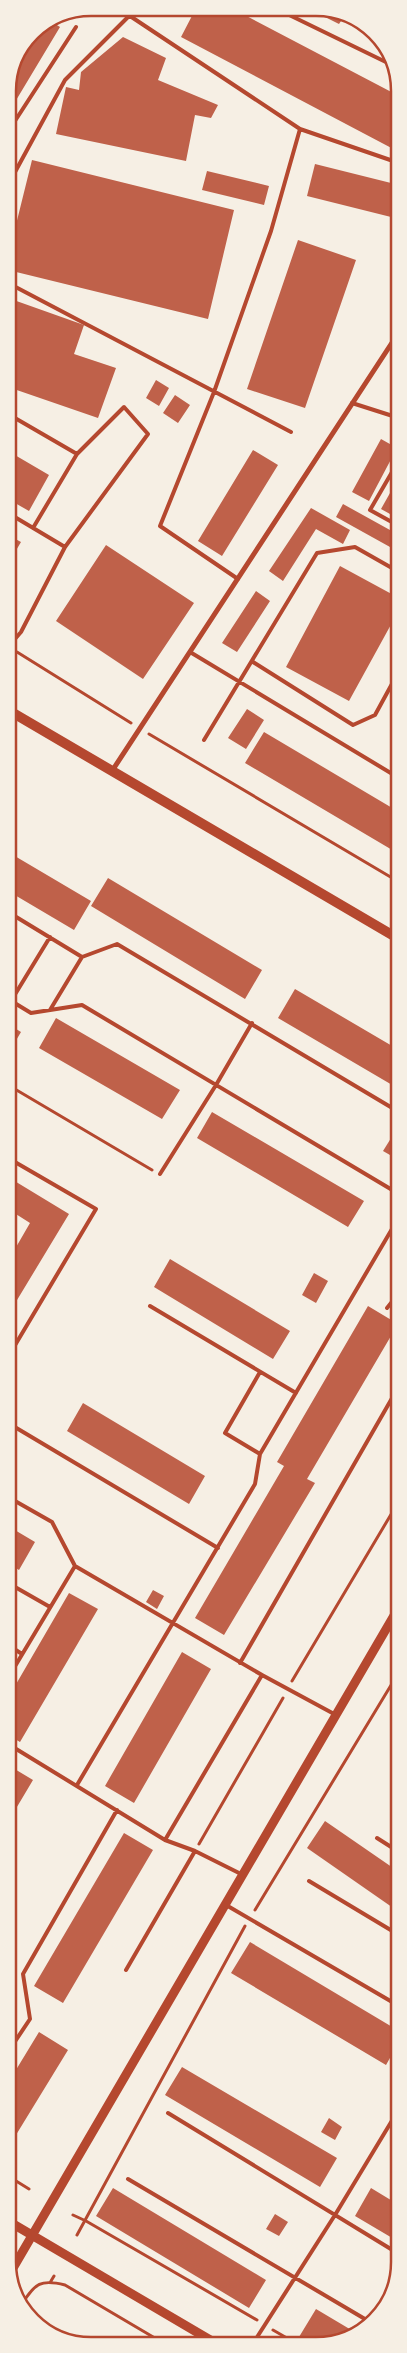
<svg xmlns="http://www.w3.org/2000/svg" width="407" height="2353" font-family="'PT Sans Narrow',sans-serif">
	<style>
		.building { fill: #bf614a }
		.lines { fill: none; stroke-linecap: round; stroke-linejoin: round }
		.path { stroke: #b5482f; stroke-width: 3 }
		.service { stroke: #b5482f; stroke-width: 4 }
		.minor { stroke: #b5482f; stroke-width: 5 }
		.tertiary { stroke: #b5482f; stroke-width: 9 }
		.secondary { stroke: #b5482f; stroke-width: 10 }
		.rim { fill: none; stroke: #b5482f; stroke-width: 2.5 }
	</style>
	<rect width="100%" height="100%" fill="#f6efe4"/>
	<path class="building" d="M337 10 345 15 339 24 313 11Z
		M194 12H239L399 96V152L181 37Z
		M49 20 60 27 12 107 8 104V86L32 32Z
		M123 37 166 58 158 80 218 105 211 118 195 115 186 161 56 134 66 87 79 90 81 72Z
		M32 160 234 210 208 319 8 270V257Z
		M315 164 399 185V219L307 196Z
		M207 171 269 186 264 205 202 190Z
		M298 240 356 260 305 408 247 389Z
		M8 298 84 325 74 354 116 368 98 418 8 387Z
		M156 380 169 388 159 406 146 398Z
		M175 395 190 405 178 423 163 413Z
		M381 439 397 448 369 501 352 492Z
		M253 450 278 465 222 556 198 541Z
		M8 451 49 475 29 511 8 499Z
		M399 477V519L381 509Z
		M343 504 399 535V552L336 517Z
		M311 508 350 530 343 544 316 529 283 581 269 571Z
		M8 535 21 542 8 564Z
		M106 545 194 603 143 679 56 621Z
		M340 566 399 598V610L349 701 286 667Z
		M256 591 270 601 237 652 222 643Z
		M247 709 264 720 246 749 228 738Z
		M264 732 399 812V854L245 763Z
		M8 852 91 901 74 930 8 891Z
		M108 878 262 970 245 999 91 906Z
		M295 989 399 1050V1089L278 1018Z
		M56 1018 180 1090 162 1119 39 1048Z
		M8 1024 21 1032 8 1054Z
		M212 1112 364 1201 348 1227 197 1138Z
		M393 1135 399 1139V1155L397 1159 383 1151Z
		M8 1177 69 1214 8 1315V1261L30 1223 8 1209Z
		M170 1259 290 1331 273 1359 154 1287Z
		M314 1273 328 1281 316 1303 302 1295Z
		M368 1306 398 1324 307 1479 315 1483 224 1635 195 1618 284 1466 277 1462Z
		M83 1403 205 1476 189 1504 67 1431Z
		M8 1526 35 1542 19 1570 8 1563Z
		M153 1590 164 1596 157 1609 146 1602Z
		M69 1593 98 1609 20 1742 8 1735V1698Z
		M182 1652 211 1669 134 1803 105 1786Z
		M8 1765 33 1780 8 1822Z
		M399 1766V1782L392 1778Z
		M325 1821 399 1872V1912L307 1848Z
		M124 1833 153 1850 63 2003 34 1986Z
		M250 1942 399 2031V2042L386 2065 231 1973Z
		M39 2032 68 2050 8 2148V2083Z
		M182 2067 337 2158 320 2187 165 2095Z
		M329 2118 342 2127 335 2140 321 2132Z
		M113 2188 266 2280 249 2308 96 2216Z
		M371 2188 399 2205V2242L355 2216Z
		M275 2214 288 2222 279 2236 266 2229Z
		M316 2309 353 2331 326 2345H312L299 2337Z"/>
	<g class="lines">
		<path class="path" d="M17 652 131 723
			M149 734 399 882
			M8 1085 152 1170
			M292 1681 399 1501
			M199 1844 283 1698
			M255 1910 399 1672
			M8 2176 29 2189
			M73 2215 86 2221 257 2320
			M77 2235 245 1926
			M51 2281 54 2276
			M22 2304C35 2283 41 2279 65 2285L165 2344
			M273 2330 299 2345"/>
		<path class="service" d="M281 11 392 65
			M130 16 300 129 399 163
			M8 120 13 124 76 27
			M8 185 65 80 132 13
			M8 283 291 432
			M352 403 399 418
			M8 414 77 454 124 407 148 434 65 547 21 632 8 647
			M399 460 370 510 399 526
			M8 513 65 547
			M33 528 77 454
			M238 579 160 526 214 392 271 231 300 129
			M190 652 399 778
			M253 662 353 725 375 715 399 671
			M204 740 317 553 355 547 399 572
			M8 912 82 957 117 944 399 1112
			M8 999 31 1013 82 1005 399 1194
			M11 1001 50 937
			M50 1010 82 957
			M8 1158 96 1209 8 1357
			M160 1174 216 1085 252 1023
			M150 1306 296 1393
			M387 1308 399 1293
			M260 1372 225 1433 260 1454
			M8 1423 218 1548
			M8 1497 52 1522 75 1566 262 1675 336 1715
			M8 1583 50 1607
			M8 1645 22 1654
			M240 1663 399 1386
			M8 1678 75 1566
			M8 1744 165 1840 195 1851 243 1875
			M77 1785 255 1484 260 1454 399 1217
			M377 1838 399 1852
			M165 1840 262 1675
			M309 1881 399 1935
			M226 1905 399 2006
			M126 1970 195 1851
			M8 2052 30 2019 23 1974 117 1810
			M168 2113 399 2254
			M128 2179 370 2322
			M252 2345 335 2215 399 2109"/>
		<path class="minor" d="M112 771 399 332"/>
		<path class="tertiary" d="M8 2221 217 2344
			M9 2275 399 1607"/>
		<path class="secondary" d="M8 710 399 939"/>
	</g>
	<path d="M0 0H407V2353H0ZM91 16H316A75 75 0 0 1 391 91V2262A75 75 0 0 1 316 2337H91A75 75 0 0 1 16 2262V91A75 75 0 0 1 91 16Z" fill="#f6efe4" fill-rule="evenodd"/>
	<path class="rim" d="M91 16H316A75 75 0 0 1 391 91V2262A75 75 0 0 1 316 2337H91A75 75 0 0 1 16 2262V91A75 75 0 0 1 91 16Z"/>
</svg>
